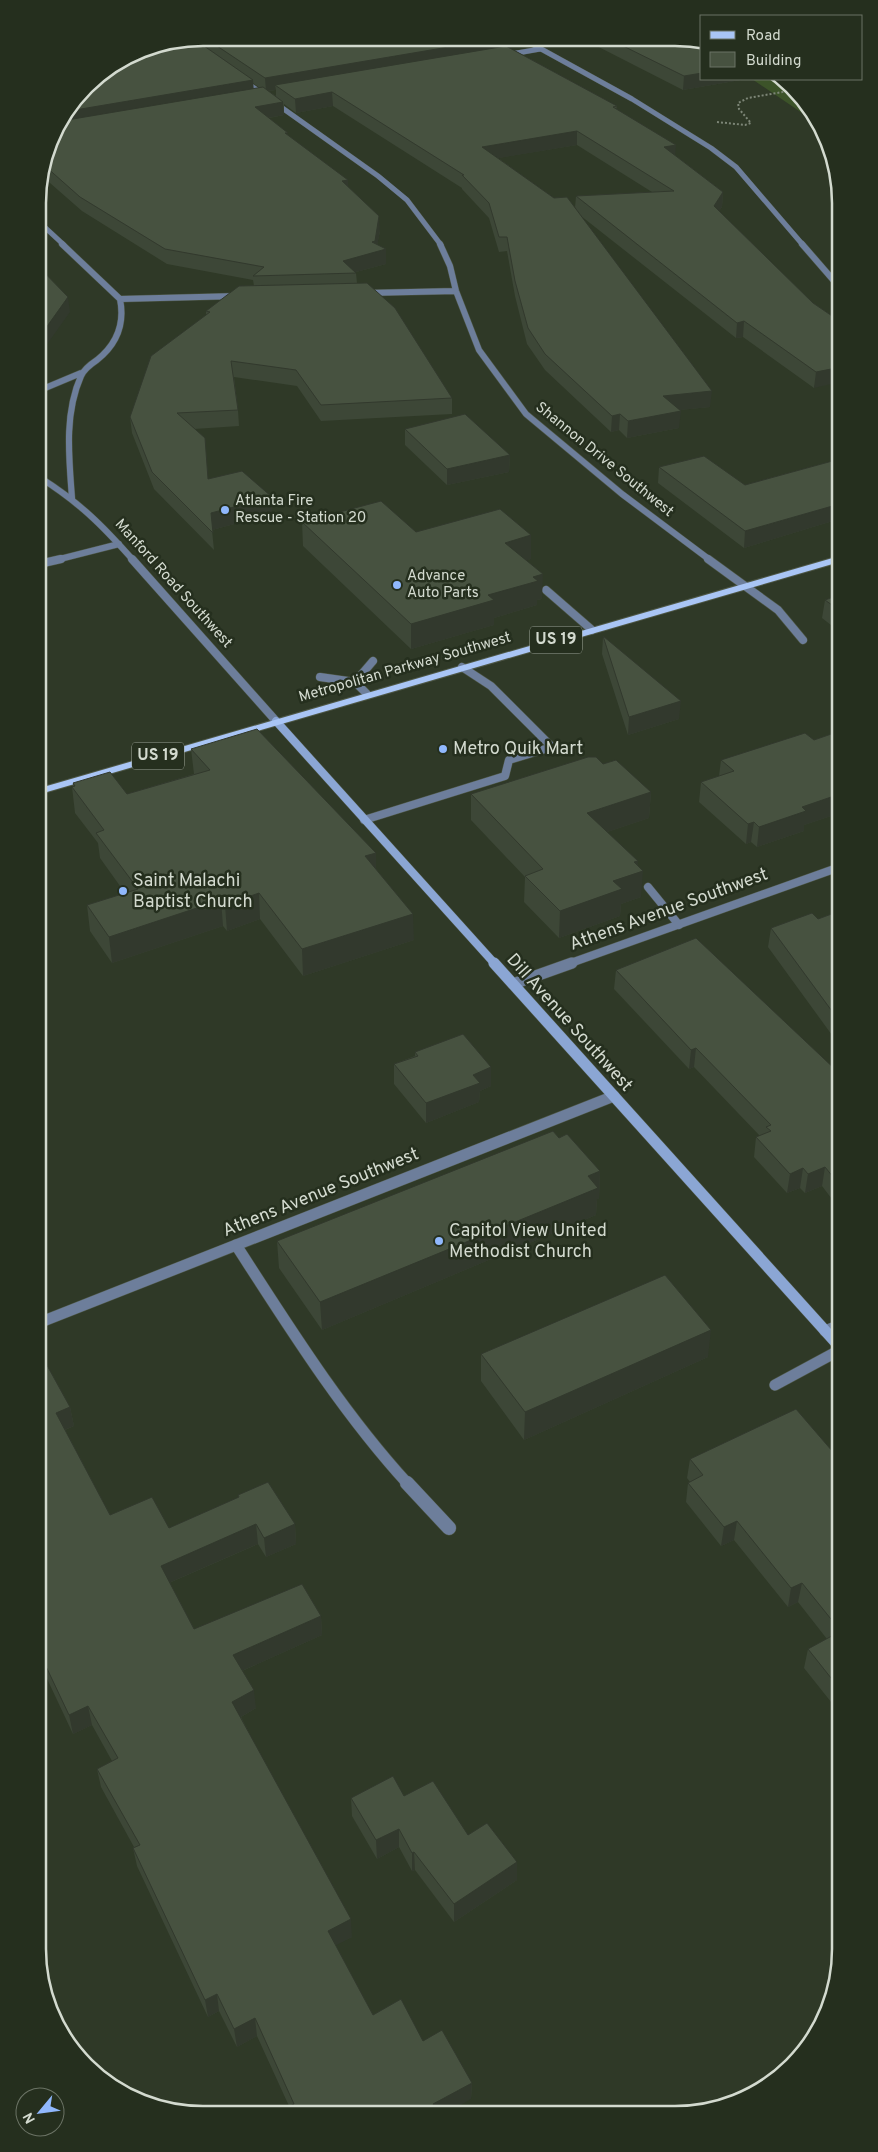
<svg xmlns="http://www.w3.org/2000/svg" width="878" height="2152" font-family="Overpass,sans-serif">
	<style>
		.green { fill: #3c5329 }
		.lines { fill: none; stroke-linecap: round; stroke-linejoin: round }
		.service-far3-casing { stroke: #4d5645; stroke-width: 7 }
		.service-far2-casing { stroke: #4d5645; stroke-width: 9 }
		.service-far1-casing { stroke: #4d5645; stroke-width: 12 }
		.service-casing { stroke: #4d5645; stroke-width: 15 }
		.minor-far3-casing { stroke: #4d5645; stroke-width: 5.5 }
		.minor-far2-casing { stroke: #4d5645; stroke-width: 7 }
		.minor-far1-casing { stroke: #4d5645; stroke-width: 9 }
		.minor-casing { stroke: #4d5645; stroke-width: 12 }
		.secondary-far1-casing { stroke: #4d5645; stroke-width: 9 }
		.secondary-casing { stroke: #4d5645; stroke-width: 12 }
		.primary-casing { stroke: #4d5645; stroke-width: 2 }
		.path { stroke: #7d8677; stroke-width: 2; stroke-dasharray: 2 2; stroke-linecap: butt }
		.service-far3 { stroke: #6d7e9b; stroke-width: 6 }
		.service-far2 { stroke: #6d7e9b; stroke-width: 8 }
		.service-far1 { stroke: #6d7e9b; stroke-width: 11 }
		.service { stroke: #6d7e9b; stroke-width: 14 }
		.minor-far3 { stroke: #6d7e9b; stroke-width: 5 }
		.minor-far2 { stroke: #6d7e9b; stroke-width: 6 }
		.minor-far1 { stroke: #6d7e9b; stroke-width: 8 }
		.minor { stroke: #6d7e9b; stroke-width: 11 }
		.secondary-far1 { stroke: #8ba6d4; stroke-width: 8 }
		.secondary { stroke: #8ba6d4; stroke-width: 11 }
		.primary { fill: #a9c5f5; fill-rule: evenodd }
		.wall { fill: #3d4737; fill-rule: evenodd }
		.shaded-wall { fill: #32392d }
		.building { fill: #475240; stroke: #32392d }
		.poi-dot { fill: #90b8fd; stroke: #252f1e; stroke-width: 2 }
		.labels { text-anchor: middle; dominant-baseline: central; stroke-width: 5; stroke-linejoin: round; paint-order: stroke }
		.far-street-label { font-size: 15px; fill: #d3dacf; stroke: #252f1e }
		.far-poi-label { font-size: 15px; fill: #d3dacf; stroke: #252f1e; text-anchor: start }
		.shield { fill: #252f1e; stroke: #9fa79a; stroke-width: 1 }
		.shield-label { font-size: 16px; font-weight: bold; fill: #d3dacf }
		.poi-label { font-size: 18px; fill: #d3dacf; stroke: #252f1e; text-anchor: start }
		.street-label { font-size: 18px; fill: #d3dacf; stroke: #252f1e }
		.rim { fill: none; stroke: #d3dacf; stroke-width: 2.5 }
	</style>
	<rect width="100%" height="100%" fill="#2f3927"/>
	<path class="green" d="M752 79H782L792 86 811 119Z"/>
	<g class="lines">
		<defs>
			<path id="service-far3" d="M56 560 119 544"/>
			<path id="service-far2" d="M39 564 61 559
				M745 586 778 610 803 640
				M546 590 592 630
				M320 677 355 682 367 694
				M355 682 373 661
				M364 820 505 776 509 760 552 747 491 686 462 667
				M648 887 679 925"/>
			<path id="service-far1" d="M236 1245C289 1327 342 1412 408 1484
				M775 1385 838 1351"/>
			<path id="service" d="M407 1483 449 1528"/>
			<path id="minor-far3" d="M523 39 632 99 711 148 736 167 803 245
				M506 55 540 49
				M243 80 378 176 407 200 441 245
				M38 221 64 245"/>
			<path id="minor-far2" d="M62 244 120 299C125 324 117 344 97 360 91 364 84 369 81 376 64 414 69 458 72 498
				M440 244 450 266 456 291 479 350 526 414 622 494 710 560
				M802 244 835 282
				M366 293 456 291
				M120 299 239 296
				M38 391 81 373
				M39 477C79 502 102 525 133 560"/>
			<path id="minor-far1" d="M132 559 276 721
				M708 559 745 586
				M568 964 837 868"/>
			<path id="minor" d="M513 984 572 963
				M41 1322 614 1096
				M825 1331 838 1326"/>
			<path id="secondary-far1" d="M276 721 495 964"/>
			<path id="secondary" d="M494 963 838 1345"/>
			<path id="primary" d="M836 557V563L40 794V788Z"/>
		</defs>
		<use href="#service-far3" class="service-far3-casing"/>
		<use href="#service-far2" class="service-far2-casing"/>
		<use href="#service-far1" class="service-far1-casing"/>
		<use href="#service" class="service-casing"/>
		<use href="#minor-far3" class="minor-far3-casing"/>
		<use href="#minor-far2" class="minor-far2-casing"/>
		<use href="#minor-far1" class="minor-far1-casing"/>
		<use href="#minor" class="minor-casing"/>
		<use href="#secondary-far1" class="secondary-far1-casing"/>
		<use href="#secondary" class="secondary-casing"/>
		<use href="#primary" class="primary-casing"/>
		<path class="path" d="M717 122 745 125 751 123 739 109 738 103 748 98 794 90"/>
		<use href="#service-far3" class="service-far3"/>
		<use href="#service-far2" class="service-far2"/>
		<use href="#service-far1" class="service-far1"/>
		<use href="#service" class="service"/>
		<use href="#minor-far3" class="minor-far3"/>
		<use href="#minor-far2" class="minor-far2"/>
		<use href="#minor-far1" class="minor-far1"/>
		<use href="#minor" class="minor"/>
		<use href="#secondary-far1" class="secondary-far1"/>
		<use href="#secondary" class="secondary"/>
		<use href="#primary" class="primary"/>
	</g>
	<path class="wall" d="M203 38 510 39 506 46 617 106 616 110 723 192 722 207 719 211 813 303 835 318 814 388 743 337 736 338 581 216 710 407 679 410V428L627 438 619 430 611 432 545 370 527 344 515 296 507 251 499 252 489 218 462 189V188L333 106 296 113 284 104V115L269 118 288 136 348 187 380 231 377 245 386 249V264L356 272V273L357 283 452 398V414L321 421 297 386 234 377 238 410 239 426 194 429 208 479 272 497V514L212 530 214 550 154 489 132 433 130 417 206 315V311L254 286 253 280 167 264 82 211 42 176 55 130 140 50ZM253 83 260 88 253 89ZM276 90V96L268 91ZM577 145 652 192 576 196 575 208 554 198 498 158Z
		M585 40 700 41 702 79H746L683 90Z
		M405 429 510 455 509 472 447 485 405 445Z
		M836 460V520L744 548 658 483 659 467 745 485Z
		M302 522 416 532 531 535V559L526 560 542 599 537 600V605L494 618V625L411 649 303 546Z
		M836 596V629L822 618 825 600Z
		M603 636 679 719 628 735 602 654Z
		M837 732V814L804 825V831L757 847 751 842 746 844 699 802 701 782 719 776 721 760 814 740Z
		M191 749 376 853V869L414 940 303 976 260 919 227 931 223 926 112 963 90 931 87 905 125 893 100 858 98 843 75 813 72 787H73V783L127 794 194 774Z
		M603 764 651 792 649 818 607 832 638 865 641 897 621 904 620 916 559 938 524 902 525 877 471 820V794Z
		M837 912V1042L768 947 771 928 818 919Z
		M616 970 838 1072V1207L822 1186 805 1193 800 1188 787 1193 754 1157 756 1137 760 1136 694 1067 689 1069 614 989Z
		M415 1052 491 1067V1086L480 1091 479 1102 426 1123 394 1084V1064L415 1056Z
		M559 1138 600 1171 599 1199H597L596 1215 322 1330 279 1268 277 1241Z
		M481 1354 708 1357 524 1440 481 1381Z
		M41 1359 70 1407 74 1426 65 1430 110 1515 169 1528 238 1498V1495L295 1524 296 1544 266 1557 258 1544 169 1583 194 1629 321 1616 322 1635 242 1671 256 1708 241 1717 352 1937 335 1945 373 2015 423 2041 472 2083 471 2099 289 2106 257 2036 237 2047 219 2011 208 2017 137 1866 133 1848 134 1847 101 1787 97 1769 112 1761 92 1725 73 1734 42 1668Z
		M690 1459H839V1712L804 1668 808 1649 827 1639 798 1602 788 1607 734 1540 721 1546 686 1502 688 1483 690 1482 687 1478Z
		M404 1796 468 1835 517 1880 454 1922 415 1870 412 1871 399 1847 377 1859 352 1816 351 1798Z"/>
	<path class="shaded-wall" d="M496 39H510L504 51 275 85 276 90 266 91 265 78Z
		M702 73V79H746L683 90 684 76Z
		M253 80 254 93 57 127 69 111Z
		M332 92 333 106 296 113 295 99Z
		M283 102 284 115 256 120 255 107Z
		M577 131V145L482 161V147Z
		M676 145 675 159 664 147Z
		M348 180V194L342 181Z
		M723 192 722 207 712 220 714 206Z
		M379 216 380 231 376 252 386 249V264L352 273 343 261 372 242Z
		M68 297 70 312 38 357V339Z
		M744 321 743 337 736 338 737 323Z
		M836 368V383L814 388 816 372Z
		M712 391 710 407 662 412 663 396Z
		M681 411 679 428 627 438 628 421Z
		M620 414 619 430 611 432 612 416Z
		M510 455 509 472 447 485V469Z
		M272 497V514L212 530 211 513Z
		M836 505V520L744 548 745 531Z
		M531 535V559L504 567 505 543Z
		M543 574 542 599 537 600V605L494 618V625L411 649V624L533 577Z
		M681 701 679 719 628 735 629 717Z
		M651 792 649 818 586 839 587 813Z
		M837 795V814L804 825V831L757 847 759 827 802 807Z
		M754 822 751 842 746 844 748 824Z
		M376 853V878L365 856Z
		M638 861 637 873 643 871 641 897 621 904 620 916 559 938 560 911 613 881 634 862Z
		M259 893 260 919 227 931 225 905Z
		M221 900 223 926 112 963 109 937Z
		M413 914 414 940 303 976 302 949Z
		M696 1048 694 1067 689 1069 691 1050Z
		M491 1067V1086L480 1091 479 1102 426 1123V1103L473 1075Z
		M825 1167 822 1186 805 1193 808 1174Z
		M803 1168 800 1188 787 1193 790 1174Z
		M600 1171 599 1199H597L596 1215 322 1330 320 1302 588 1176Z
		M711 1330 708 1357 524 1440 525 1412Z
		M70 1407 74 1426 59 1432 56 1413Z
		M737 1521 734 1540 721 1546 724 1527Z
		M256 1524 258 1544 164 1585 161 1566Z
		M295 1524 296 1544 266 1557 264 1538Z
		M802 1583 798 1602 788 1607 791 1588Z
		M321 1616 322 1635 235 1674 233 1655Z
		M254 1690 256 1708 234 1721 232 1702Z
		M88 1706 92 1725 73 1734 69 1715Z
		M399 1829V1847L377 1859 376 1840Z
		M414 1852 415 1870 412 1871V1853Z
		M517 1862V1880L454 1922V1904Z
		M351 1919 352 1937 329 1949 328 1931Z
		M217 1994 219 2011 208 2017 205 2000Z
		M255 2018 257 2036 237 2047 234 2029Z
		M472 2083 471 2099 452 2110H434L433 2104Z"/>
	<path class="building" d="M205 38 496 39 265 78Z
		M194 39 253 80 69 111 94 79 140 50Z
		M611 40 700 41 702 42V73L684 76Z
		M506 46 617 106 613 107 676 145 664 147 723 192 714 206 813 303 835 318 836 368 816 372 744 321 737 323 576 196 674 191 577 131 482 147 554 198 567 197 712 391 663 396 681 411 628 421 620 414 612 416 545 354 528 328 515 281 507 237H499L489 203 462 175H464L332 92 295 99 275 85Z
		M263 87 283 102 255 107 288 133H285L348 180 342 181 379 216 375 241 372 242 386 249 343 261 356 273 253 276 264 267 165 249 80 197 45 166 55 130 61 121Z
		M38 266 68 297 38 339Z
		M367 283 395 308 452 398 321 405 296 370 231 361 238 410 177 413 205 438 208 479 242 471 272 497 211 513 213 533 152 472 130 417 151 356 210 312 206 311 239 286Z
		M465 414 510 455 447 469 405 429Z
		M704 456 745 485 836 460V505L745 531 659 467Z
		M381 501 416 532 500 509 531 535 505 543 543 574 533 577 538 581 488 595 494 600 411 624 302 522Z
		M836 596V608L825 600Z
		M603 636 681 701 629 717Z
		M257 729 376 853 365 856 413 914 302 949 259 893 225 905 221 900 109 937 87 905 138 889 96 833 104 830 72 787 75 786 73 783 110 772 127 794 210 770 191 749Z
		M837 732V795L802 807 806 811 759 827 754 822 748 824 701 782 734 771 721 760 805 733 814 740Z
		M588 757H596L603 764 616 760 651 792 587 813 638 861 634 862 643 871 613 881 622 889 560 911 525 876 543 869 471 794Z
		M837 912V1018L771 928 812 913 818 919Z
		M696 938 838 1072V1183L825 1167 808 1174 803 1168 790 1174 756 1137 771 1131 766 1127 771 1125 696 1048 691 1050 616 970Z
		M463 1034 491 1067 473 1075 480 1083 426 1103 394 1064 418 1056 415 1052Z
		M553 1131 559 1138 567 1134 600 1171 588 1176 598 1188 320 1302 277 1241Z
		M665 1275 711 1330 525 1412 481 1354Z
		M43 1358 70 1407 56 1413 110 1515 152 1497 169 1528 239 1497 238 1495 268 1482 295 1524 264 1538 256 1524 161 1566 194 1629 302 1584 321 1616 233 1655 254 1690 232 1702 351 1919 328 1931 373 2015 401 1999 423 2041 442 2030 472 2083 433 2104 437 2110 281 2111 294 2104 255 2018 234 2029 217 1994 205 2000 133 1848 140 1845 97 1769 118 1758 88 1706 69 1715 42 1658 41 1359Z
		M796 1409 839 1459V1629L802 1583 791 1588 737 1521 724 1527 688 1483 703 1475 690 1459Z
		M839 1632V1688L808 1649Z
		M393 1776 404 1796 433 1781 468 1835 487 1823 517 1862 454 1904 414 1852 412 1853 399 1829 376 1840 351 1798Z"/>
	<g class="poi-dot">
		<circle cx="225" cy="510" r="5"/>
		<circle cx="397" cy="585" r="5"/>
		<circle cx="443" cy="749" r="5"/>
		<circle cx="123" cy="891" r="5"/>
		<circle cx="439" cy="1241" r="5"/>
	</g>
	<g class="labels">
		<g class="far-street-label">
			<text transform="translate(604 460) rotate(39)">Shannon Drive Southwest</text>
			<text transform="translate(173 584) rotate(48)">Manford Road Southwest</text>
			<text transform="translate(405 668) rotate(-16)">Metropolitan Parkway Southwest</text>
		</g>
		<g class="far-poi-label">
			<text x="235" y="501">Atlanta Fire<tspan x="235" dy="17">Rescue - Station 20</tspan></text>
			<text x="407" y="576">Advance<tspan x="407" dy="17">Auto Parts</tspan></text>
		</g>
		<g class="shield">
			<rect x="530" y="626.5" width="52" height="27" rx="4"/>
			<rect x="132" y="742.5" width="52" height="27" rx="4"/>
		</g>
		<g class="shield-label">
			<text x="556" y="640">US 19</text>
			<text x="158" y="756">US 19</text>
		</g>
		<g class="poi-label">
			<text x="453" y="749">Metro Quik Mart</text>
			<text x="133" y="881">Saint Malachi<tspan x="133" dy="21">Baptist Church</tspan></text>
			<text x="449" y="1231">Capitol View United<tspan x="449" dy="21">Methodist Church</tspan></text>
		</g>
		<g class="street-label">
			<text transform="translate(669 910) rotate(-20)">Athens Avenue Southwest</text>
			<text transform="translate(569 1023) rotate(48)">Dill Avenue Southwest</text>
			<text transform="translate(321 1193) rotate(-22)">Athens Avenue Southwest</text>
		</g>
	</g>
	<path d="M0 0H878V2152H0ZM203 46H675A157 157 0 0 1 832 203V1949A157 157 0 0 1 675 2106H203A157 157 0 0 1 46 1949V203A157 157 0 0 1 203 46Z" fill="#252f1e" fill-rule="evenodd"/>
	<path class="rim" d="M203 46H675A157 157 0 0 1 832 203V1949A157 157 0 0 1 675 2106H203A157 157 0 0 1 46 1949V203A157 157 0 0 1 203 46Z"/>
	<rect x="700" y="15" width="162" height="65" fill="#252f1e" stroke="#6b7365"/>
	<rect x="710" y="31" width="25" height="8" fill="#a9c5f5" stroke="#6b7365"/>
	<text x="746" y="40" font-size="15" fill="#d3dacf">Road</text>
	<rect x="710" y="52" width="25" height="15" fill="#475240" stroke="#6b7365"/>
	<text x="746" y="65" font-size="15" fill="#d3dacf">Building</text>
	<g transform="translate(40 2112) rotate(241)"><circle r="24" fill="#252f1e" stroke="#6b7365"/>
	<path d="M0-4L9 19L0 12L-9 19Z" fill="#90b8fd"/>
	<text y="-8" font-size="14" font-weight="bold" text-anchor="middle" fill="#d3dacf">N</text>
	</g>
</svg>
